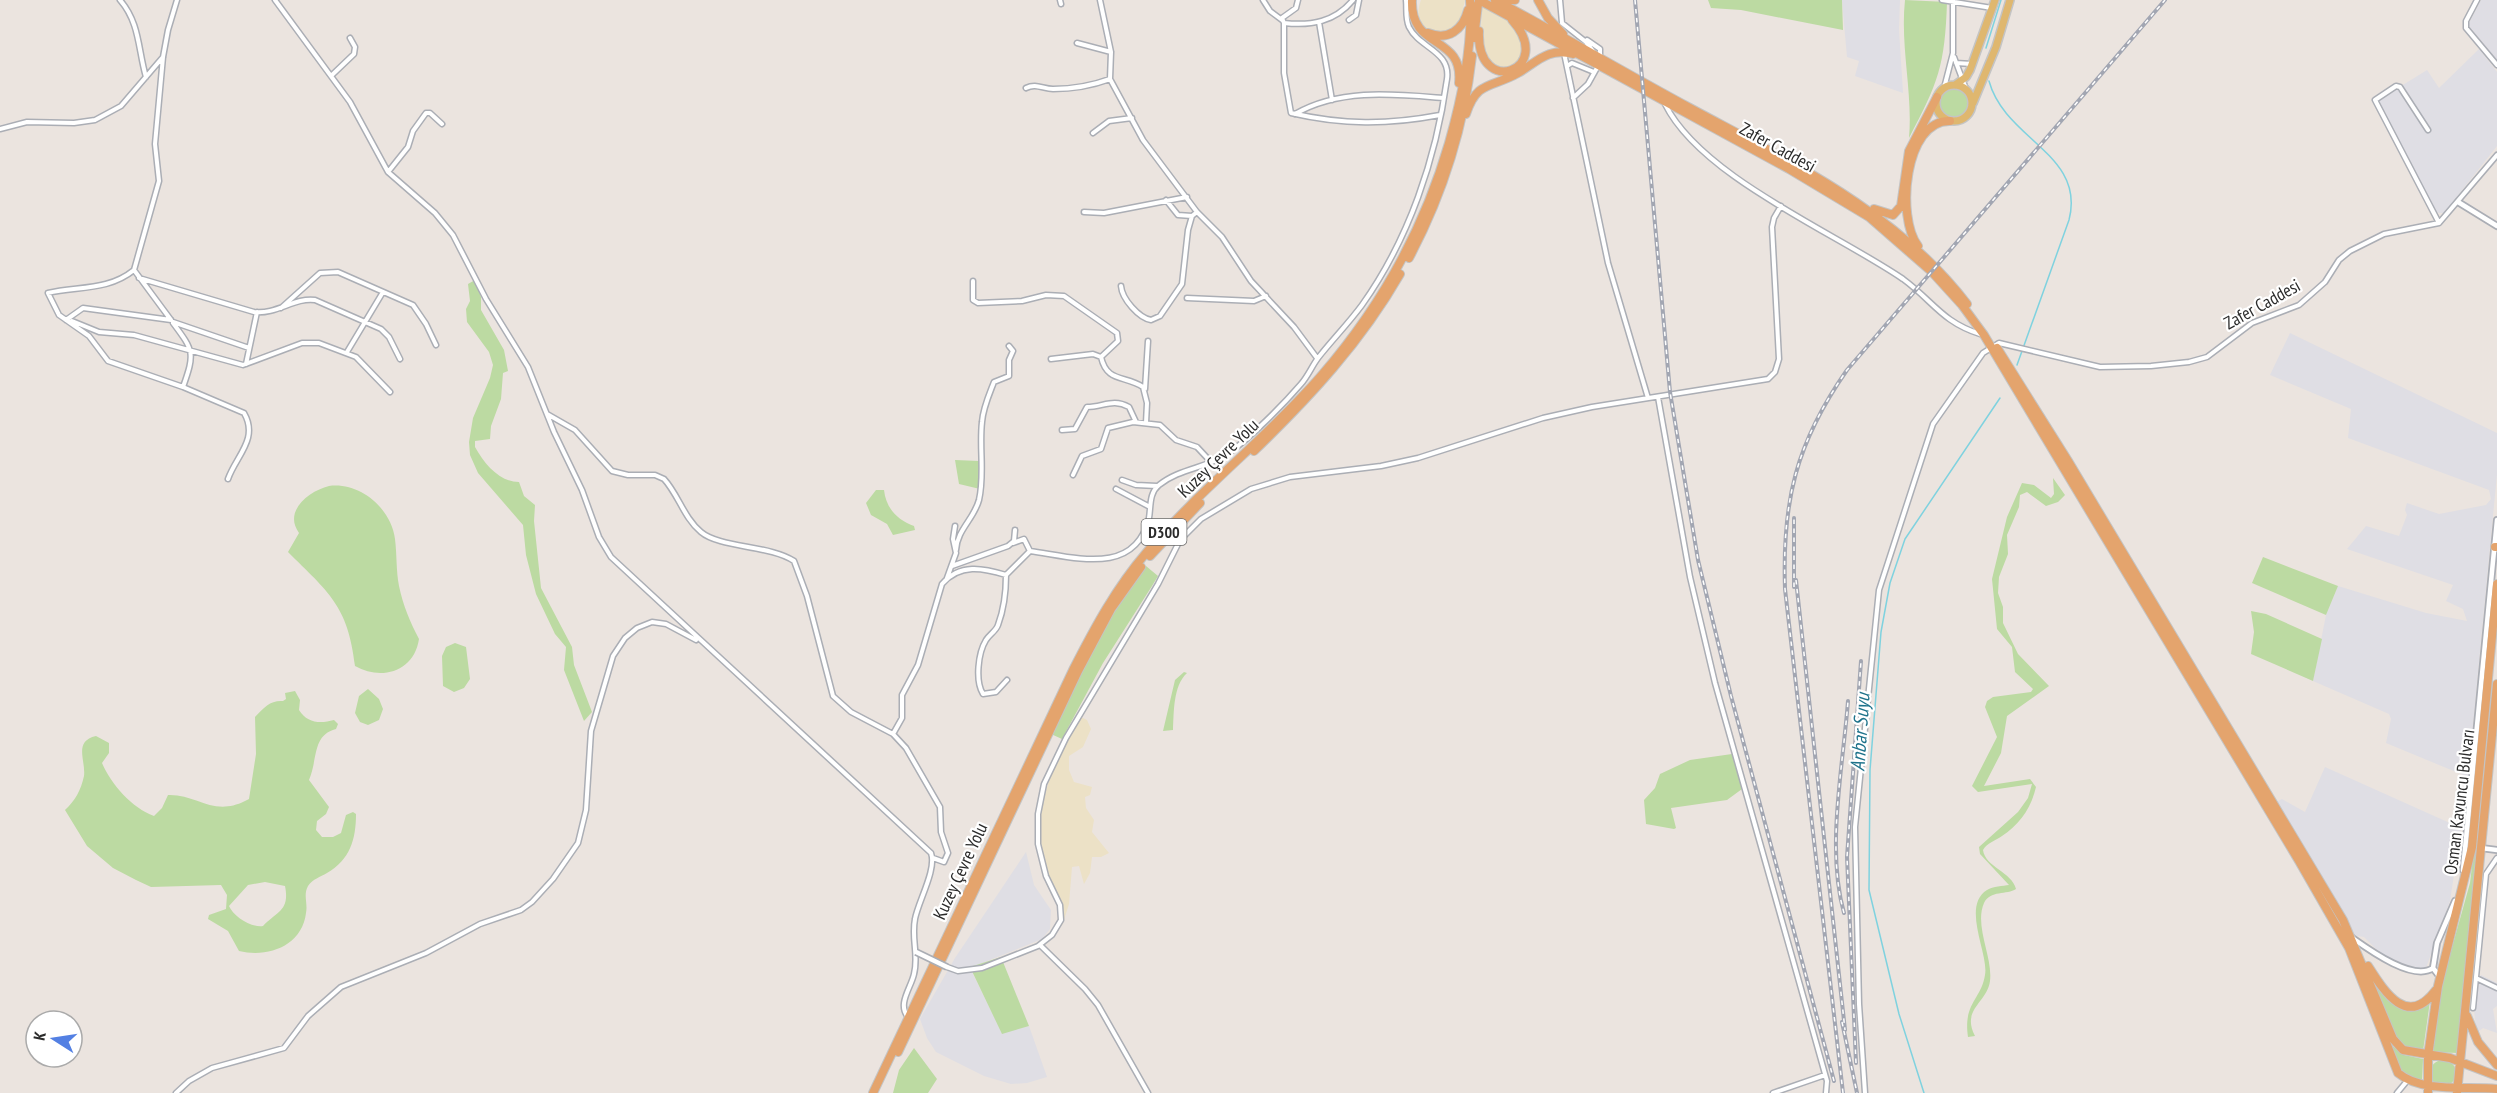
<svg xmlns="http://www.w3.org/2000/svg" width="2497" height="1093" font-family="'PT Sans Narrow',sans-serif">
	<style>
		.industrial { fill: #dfdee4 }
		.green { fill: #bcdaa2; fill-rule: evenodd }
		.sand { fill: #ece1c6 }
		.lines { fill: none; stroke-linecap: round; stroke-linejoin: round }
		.stream { stroke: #7fd2df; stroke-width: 1.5 }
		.minor-casing { stroke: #abaeb5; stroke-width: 7 }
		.tertiary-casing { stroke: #abaeb5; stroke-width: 8 }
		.primary-casing { stroke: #c4c4c4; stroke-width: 10 }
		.trunk-casing { stroke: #c4c4c4; stroke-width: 10 }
		.minor { stroke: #fff; stroke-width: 4 }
		.tertiary { stroke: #fff; stroke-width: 4.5 }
		.primary { stroke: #dfb76f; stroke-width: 7 }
		.trunk { stroke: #e4a46d; stroke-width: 8 }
		.rail-casing { stroke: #a2a6b2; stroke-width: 4 }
		.rail { stroke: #fff; stroke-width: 1.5; stroke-dasharray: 4.5; stroke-linecap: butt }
		.tertiary-bridge-casing { stroke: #abaeb5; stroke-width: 8; stroke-linecap: butt }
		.tertiary-bridge { stroke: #fff; stroke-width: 4.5 }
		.labels { text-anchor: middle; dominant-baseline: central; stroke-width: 4.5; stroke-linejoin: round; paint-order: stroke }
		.shield { fill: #fff; stroke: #6b6b6b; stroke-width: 1.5 }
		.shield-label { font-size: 16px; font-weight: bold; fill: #2b2b2b }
		.street-label { font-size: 18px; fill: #2b2b2b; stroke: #fff }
		.water-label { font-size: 20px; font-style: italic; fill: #1f738b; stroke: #fff }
	</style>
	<rect width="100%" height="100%" fill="#ebe4df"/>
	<path class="industrial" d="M1842 0H1900L1899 30 1903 93 1855 76 1859 61 1847 57Z
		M2481 0H2497V60L2468 25Z
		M2479 49 2497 72V146L2444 213H2439L2436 212 2427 197 2377 101 2427 70 2439 88Z
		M2290 333 2497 433V474L2468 777 2386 743 2391 719 2389 714 2313 681 2326 615 2338 586 2426 613 2467 621 2463 609 2446 601 2453 585 2347 549 2366 526 2399 536 2407 515 2405 510 2407 503 2439 514 2486 505 2491 499 2489 490 2348 438 2351 409 2270 375Z
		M2325 767 2461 828 2450 901 2426 968 2420 970 2405 965 2381 954 2364 937 2352 935 2274 803 2282 799 2305 812Z
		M1026 852 1034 885 1051 910 1050 929 1042 939 970 968 1002 1033 1029 1026 1047 1077 1027 1083 1011 1084 984 1076 936 1052 927 1038 920 1019 955 958Z
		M2481 975 2497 983V1006L2493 1009 2497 1033 2483 1028 2478 1032 2476 1028 2474 1010Z"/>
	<path class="green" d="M1708 0H1842L1843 30 1741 10 1711 8Z
		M1905 0 1947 2C1945 66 1938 83 1909 138 1913 92 1900 47 1905 0Z
		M1939 103a15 15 0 1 1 30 0a15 15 0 1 1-30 0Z
		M475 280 481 297V310L504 350 508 371 503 373 501 399 491 426 490 439 475 441V447C485 465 500 482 519 482L524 496 535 505 534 521 541 588 572 647 574 665 592 712 584 721 564 670 566 647 555 634 536 594 526 555 523 525 478 473 470 455 469 442 473 418 490 378 493 365 489 352 467 322 466 309 470 301 468 284Z
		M955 460 979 461 980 489 959 484Z
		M2053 478 2065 495 2058 502 2046 506 2027 492 2020 495 2019 507 2007 535 2008 554 1999 577 1998 593 2003 607V623L2018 654 2049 686 2007 716 2001 753 1984 786 2030 779 2036 787C2031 808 2020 824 2002 836 1995 841 1987 843 1983 850 1985 867 2012 872 2016 889 2007 895 1990 890 1984 903 1974 926 1993 957 1990 981 1987 1003 1961 1009 1975 1036L1968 1037C1963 1003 1981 1000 1985 975 1989 954 1961 906 1987 890 1993 886 2003 886 2009 885L1980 854 1979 847 2018 812 2028 798 2032 784 1978 792 1972 786 1997 737 1985 707 1987 701 1993 697 2031 692 2033 689 2015 672 2012 647 1997 629 1992 579 2007 517 2022 483 2034 485 2051 498 2054 494Z
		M329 486C360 482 391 508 395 539 397 555 396 570 399 586 403 605 410 622 419 639 414 672 381 681 355 666 348 605 328 592 288 552L299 533C283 511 309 491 329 486Z
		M876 490H884C886 508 897 520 914 526L915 530 893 535 887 524 871 515 866 503Z
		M2263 557 2338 586 2326 615 2252 583Z
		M1146 566 1158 576 1152 586 1103 663 1062 739 1051 734 1107 623Z
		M2251 611 2266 614 2322 639 2313 681 2251 654 2254 632Z
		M455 643 466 647 470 679 464 688 454 692 443 686 442 656 446 647Z
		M1184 672 1187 673C1173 686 1174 712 1173 730L1163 731 1175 680Z
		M368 689 379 699 383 709 379 720 368 725 360 722 355 713 359 696Z
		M295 691 300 700 299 710C307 723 320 724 334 720L338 724 336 729C312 735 318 759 309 780L329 807 326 814 317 821 316 830 322 837H333L341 833 346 815 353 812 356 814C356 839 350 860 327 873 320 877 313 879 308 886 303 895 308 903 306 913 302 946 268 958 239 951L228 931 208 919 209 915 226 909 227 895 221 885 151 887 136 880 113 868 87 846 65 810C75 801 81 790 84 776 86 761 73 741 96 736L109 743V753L102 763C111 784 132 808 154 816L162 808 168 795C197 794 213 817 245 801L249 799 256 754 255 717C264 707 271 700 283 701L286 699 285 693ZM265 882 285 886C290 911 277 911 263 926 251 928 233 916 229 906L248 885Z
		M1732 754 1742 789 1727 800 1671 808 1676 828 1674 829 1646 824 1644 800 1655 788 1660 774 1690 760Z
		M2483 772H2485L2458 1053 2432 1052 2441 987 2470 883Z
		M1001 957 1029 1026 1002 1034 970 967Z
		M2372 978C2391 1010 2396 1011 2430 1001L2423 1051 2407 1049 2398 1042Z
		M2389 1043 2404 1055 2423 1059 2422 1082 2402 1075Z
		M914 1048 937 1079 928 1093H893L899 1070Z
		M2430 1073a13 13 0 1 1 26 0a13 13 0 1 1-26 0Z"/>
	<path class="sand" d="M1421 0H1465L1459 26 1439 35C1422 28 1414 19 1421 0Z
		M1482 7 1510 21 1524 46 1516 66 1495 68 1480 48Z
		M1079 716 1087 720 1091 729 1083 747 1069 756V770L1074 782 1092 787 1090 795 1085 797 1086 808 1094 820 1092 832 1109 853 1101 857H1092L1090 873 1084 884 1079 866 1072 867 1069 904 1062 926C1062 904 1050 885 1044 864 1030 810 1054 764 1079 716Z"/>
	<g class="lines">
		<path class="stream" d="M1986 48 2001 0
			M1989 81C2005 140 2086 154 2069 220L2017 365
			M1924 1093 1899 1014 1869 890 1870 770 1881 632 1890 583 1905 539 2000 398"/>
		<defs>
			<path id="minor" d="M120 0C140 23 138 50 146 77
				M177 0 168 30 163 57 155 144 159 181 134 270C108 291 78 286 48 293L59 315 89 336 108 361 183 387 244 413C259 439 236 456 228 479
				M275 0 350 102 388 172 435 213 453 235 486 299 528 367 554 432 582 490 599 537 611 557 931 853C937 869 918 902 915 919 911 939 919 955 914 974 911 988 897 1004 908 1017
				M1060 0 1061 4
				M1100 0 1111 52 1110 79 1143 140 1197 212 1222 237 1251 281 1294 327 1317 358
				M1263 0 1270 11 1282 20
				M1298 0 1296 8 1282 18 1284 23C1311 26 1335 22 1353 0
				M1560 0 1562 23 1586 42 1595 54
				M1942 0 1992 8
				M2477 0 2466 21V28L2497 65
				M1349 20 1356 15 1359 0
				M1319 22 1332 100
				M1284 23V73L1291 113C1343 125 1387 125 1440 115
				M1587 40 1600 49V58
				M1077 43 1111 52
				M1564 53 1608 263 1648 398
				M1954 57 1966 89
				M1956 63 1972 64
				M1567 66 1572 63 1594 72
				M332 75 354 54 355 47 350 38
				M1026 88C1036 83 1043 89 1053 89 1073 89 1091 86 1110 79
				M1944 88 1953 53V0
				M1573 98 1588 84 1598 66
				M1665 104C1701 177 1836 233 1903 279 1933 301 1942 322 1980 334
				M1295 114C1340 88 1394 94 1443 98
				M0 129 27 122 74 123 95 120 121 106 163 57
				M2428 130 2400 87 2396 86 2375 100 2439 223
				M1093 133 1109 121 1132 118
				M388 172 408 147 413 131 426 113H430L442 124
				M1166 200 1178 215 1192 216
				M1084 212 1104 213 1187 197
				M134 270 171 320
				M139 278 254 312C276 315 295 297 315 300L381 329 389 337 400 359
				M973 281V300L978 303 1022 301 1046 295 1064 296 1117 333 1118 341 1101 357C1107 383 1125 375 1143 387L1147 403 1146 423
				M1121 286C1122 299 1139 318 1151 320L1160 316 1182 284 1188 230 1192 216 1197 212
				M1187 298 1254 301 1266 296
				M281 308 320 273 338 272 413 305 426 324 436 345
				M66 320 83 308 171 320
				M72 321 99 332 134 335 243 365 302 343H319L356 357 390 392
				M173 322 249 348
				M173 323C194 351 195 353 183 387
				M347 352 383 292
				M1051 359 1093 354 1101 357
				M246 364 257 312
				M1145 389 1148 341
				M1658 397 1690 577 1715 683 1827 1081 1826 1093
				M547 414 575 430 612 471 628 475H655L664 479C678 494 684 518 701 532 720 548 770 545 794 561L807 596 833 696 851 712 893 734 906 748 940 807 941 832 948 853 944 862 933 858
				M1062 430 1075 429 1087 407C1103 407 1113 398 1129 407L1136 422
				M1073 475 1082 456 1101 449 1108 428 1133 422 1160 425 1176 440 1197 447 1211 462
				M1122 480 1136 485 1157 486
				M1116 489 1150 507
				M1013 543 1024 539 1030 551
				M956 550C957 530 974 519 979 500 985 474 979 448 982 422 983 408 989 395 994 382L1009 376V360L1013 351 1009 346
				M1030 551C1074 557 1135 577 1149 518 1151 506 1149 493 1159 485 1180 468 1208 468 1229 453 1252 436 1282 406 1301 384 1308 376 1312 366 1318 358 1332 340 1348 324 1362 305 1409 239 1436 159 1447 79 1451 51 1419 48 1409 27 1405 18 1407 9 1406 0
				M952 566 1008 546 1014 541 1015 530
				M947 578 956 553 953 539 955 526
				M1007 680 996 692 983 694C975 681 978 653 986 640 990 634 996 631 998 625 1004 609 1006 591 1006 575L1030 551
				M893 734 902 718V695L918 665 942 584C960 563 983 568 1006 575
				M1040 945 1085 989 1098 1005 1148 1093
				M947 967 958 971 982 968 1038 946 1052 935 1061 920 1060 905 1046 876 1038 844V814L1044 784 1066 738 1158 584 1180 540 1201 519 1251 489 1290 477 1381 466 1418 458 1543 418 1592 407 1768 379 1775 372 1779 359 1772 227 1774 218 1781 206
				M2476 978 2497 988
				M2473 1008 2486 874 2497 858
				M176 1093 189 1081 212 1068 284 1048 308 1016 341 987 426 953 480 924 521 910 532 902 553 879 578 843 586 810 591 731 613 656 625 638 637 628 652 622 666 624 696 640
				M1773 1093 1825 1075
				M1865 1093 1859 1004 1855 827 1879 590 1933 424 1983 353 1999 343 2100 367 2151 366 2189 362 2207 357 2252 323 2299 305 2325 282 2339 260 2350 251 2384 234 2439 223 2497 155
				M2397 1093 2407 1081"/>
			<path id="tertiary" d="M2458 202 2497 226
				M2481 848 2497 850
				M2463 870 2497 520
				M2351 937C2368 949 2413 982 2433 968
				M2440 977 2433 968 2437 943 2455 901"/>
			<path id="primary" d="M1936 103a18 18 0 1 1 36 0a18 18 0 1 1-36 0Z
				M1955 85 1966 77 1970 70 1995 0
				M1973 103 1996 47 2010 0"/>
			<path id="trunk" d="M1412 0C1410 51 1464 34 1459 83
				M1479 0 1789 169 1869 217 1932 272 1962 305 1984 335 2299 861 2349 948 2398 1073C2422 1093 2466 1086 2497 1089
				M1495 0C1561 35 1625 73 1690 108 1790 162 1896 211 1967 304
				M1499 0H1515
				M1538 0 1548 18 1563 34
				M1479 31C1476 100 1557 70 1512 20
				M1428 33C1448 41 1463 30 1468 10
				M1474 38 1478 4
				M1466 114C1477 80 1492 88 1518 73 1537 62 1548 47 1573 54
				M1874 209 1893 215 1901 206 1909 151 1937 97
				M1918 246C1896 218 1904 120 1950 121
				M1409 258C1442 196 1464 126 1472 56
				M1997 348 2068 461 2343 920 2393 1039 2403 1050 2450 1058 2497 1076
				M1254 451C1310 397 1361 342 1400 274
				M2495 547H2497
				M1150 556 1200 503
				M2368 966C2384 991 2407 1029 2436 990
				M2467 1016 2478 1042 2497 1065
				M898 1052 1078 671 1111 609 1141 567
				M2428 1092V1056L2438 986 2472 847 2497 584
				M873 1093 1074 668C1095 627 1116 588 1146 553 1200 489 1267 438 1321 376 1380 308 1424 229 1449 143 1462 97 1473 47 1470 0
				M2457 1093 2497 684"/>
		</defs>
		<use href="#minor" class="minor-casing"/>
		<use href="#tertiary" class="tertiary-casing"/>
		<use href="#primary" class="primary-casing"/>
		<use href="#trunk" class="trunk-casing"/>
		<use href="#minor" class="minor"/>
		<use href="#tertiary" class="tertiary"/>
		<use href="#primary" class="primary"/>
		<use href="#trunk" class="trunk"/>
		<defs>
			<path id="rail" d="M1635 0 1670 392 1698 560 1731 696 1834 1081
				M1796 580 1845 1030
				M1794 587V518
				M1844 913C1826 849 1843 767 1848 701
				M1842 1022 1857 1093
				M1856 1063 1847 857 1861 661
				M1843 1093 1785 589C1782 501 1796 443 1847 370L2165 0"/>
		</defs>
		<use href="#rail" class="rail-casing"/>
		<use href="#rail" class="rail"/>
		<defs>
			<path id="tertiary-bridge" d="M916 952 947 967"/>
		</defs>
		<use href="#tertiary-bridge" class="tertiary-bridge-casing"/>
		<use href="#tertiary-bridge" class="tertiary-bridge"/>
	</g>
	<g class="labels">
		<rect class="shield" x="1141.5" y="519" width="45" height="26" rx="4.5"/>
		<g class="shield-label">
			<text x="1164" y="532">D300</text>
		</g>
		<g class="street-label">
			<text transform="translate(1778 147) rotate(29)">Zafer Caddesi</text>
			<text transform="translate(2262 304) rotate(-29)">Zafer Caddesi</text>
			<text transform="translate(1218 458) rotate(-44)">Kuzey Çevre Yolu</text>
			<text transform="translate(2459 802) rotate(-83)">Osman Kavuncu Bulvarı</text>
			<text transform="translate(960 871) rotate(-65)">Kuzey Çevre Yolu</text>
		</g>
		<g class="water-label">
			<text transform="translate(1860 732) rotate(-86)">Anbar Suyu</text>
		</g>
	</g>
	<g transform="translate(54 1039) rotate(282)"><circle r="28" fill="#ffffff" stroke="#aaaaaa" stroke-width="1.5"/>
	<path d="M0-4.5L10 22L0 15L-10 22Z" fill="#5380e3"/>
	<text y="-9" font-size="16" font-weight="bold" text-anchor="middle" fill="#2b2b2b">K</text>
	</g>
</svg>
